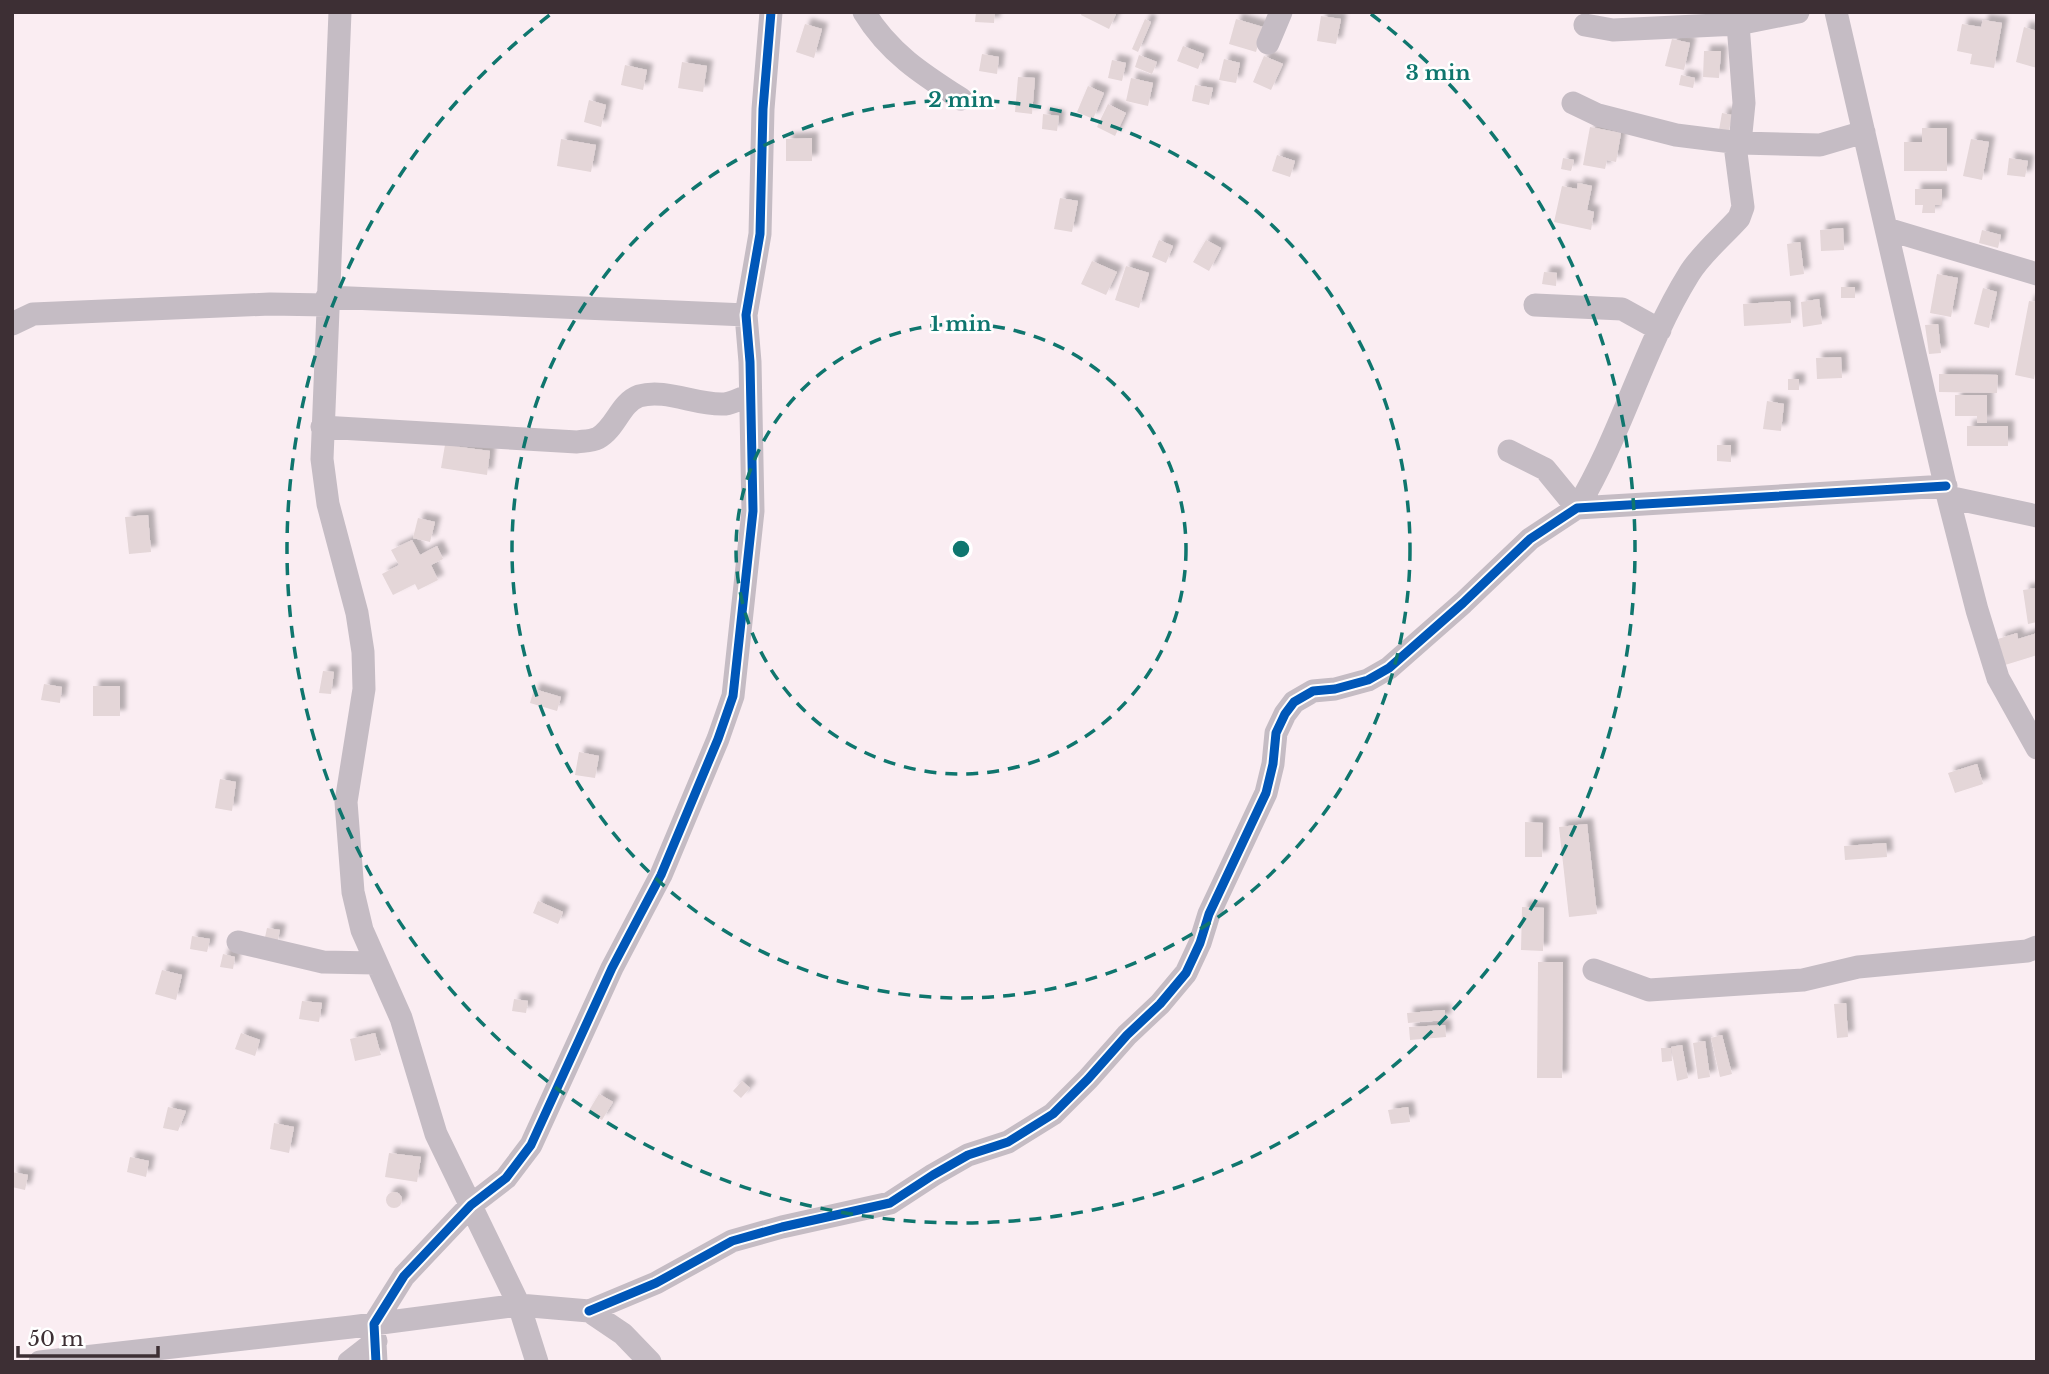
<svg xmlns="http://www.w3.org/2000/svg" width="2049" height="1374" font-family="'Libre Baskerville',serif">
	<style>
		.building { fill: #e4d6d8; filter: url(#shadow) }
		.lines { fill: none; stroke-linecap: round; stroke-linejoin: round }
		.minor { stroke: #c5bcc4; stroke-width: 23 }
		.cycleway-casing { stroke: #fff; stroke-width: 13 }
		.cycleway { stroke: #0057b8; stroke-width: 9 }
		.ring { fill: none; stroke: #0f766e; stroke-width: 3.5; stroke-dasharray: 12 9 }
		.centre { fill: #0f766e; stroke: #fff; stroke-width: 3.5 }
		.ring-label { font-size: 21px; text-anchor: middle; font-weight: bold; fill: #0f766e; stroke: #fff; stroke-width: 5; stroke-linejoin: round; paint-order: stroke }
	</style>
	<defs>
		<filter id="shadow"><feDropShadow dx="6" dy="-6" stdDeviation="2" flood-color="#0004"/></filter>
	</defs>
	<rect width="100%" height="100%" fill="#faedf2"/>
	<path class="building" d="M976 12H995L994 23 975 22Z
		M1082 12H1117L1109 29 1081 15Z
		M1321 16 1341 19 1336 44 1317 41Z
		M1145 19 1151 22 1138 52 1132 49Z
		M1236 19 1263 27 1256 52 1229 44Z
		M1983 20 2002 23 1994 68 1970 64 1972 54 1957 51 1962 24 1981 27Z
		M805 24 822 29 814 58 796 52Z
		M2024 27 2037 31V68L2016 62Z
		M1672 39 1690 43 1684 70 1665 66Z
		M1183 46 1204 54 1198 69 1177 61Z
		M1704 51H1721L1719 78 1703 77Z
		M982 54 999 57 997 74 979 71Z
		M1139 55 1157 62 1152 74 1135 67Z
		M1264 56 1283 64 1271 90 1253 82Z
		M1224 59 1240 63 1236 83 1219 80Z
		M1112 60 1126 63 1122 81 1108 78Z
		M682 62 707 66 703 92 678 88Z
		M625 65 647 70 643 90 621 85Z
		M1681 75 1695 78 1693 88 1679 85Z
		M1018 77 1035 78 1032 114 1015 112Z
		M1131 78 1153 83 1148 106 1126 101Z
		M1195 85 1213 88 1209 105 1192 101Z
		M1088 86 1104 93 1093 119 1077 112Z
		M589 100 606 105 601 127 584 122Z
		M1108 104 1126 113 1115 136 1097 127Z
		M1722 113 1732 115 1729 131 1719 130Z
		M1043 114 1059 116 1057 131 1042 129Z
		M1590 127 1621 133 1616 162 1607 160 1605 169 1583 165Z
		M1922 128H1947V171H1904V142H1922Z
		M812 138V161H786V139Z
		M561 139 596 145 591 172 557 166Z
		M1971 139 1989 142 1982 180 1963 176Z
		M1277 155 1295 161 1290 177 1272 171Z
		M1563 158 1574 160 1571 171 1561 169Z
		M2009 158 2028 161 2025 177 2007 175Z
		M1578 183 1592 186 1587 210 1594 212 1591 230 1554 222 1562 186 1577 189Z
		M1915 189H1942V205H1935V213H1922L1923 205H1915Z
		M1060 198 1078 201 1072 232 1054 229Z
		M1843 228 1844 250 1821 251 1820 230Z
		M1982 230 2001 235 1998 248 1979 243Z
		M1159 240 1173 246 1166 263 1152 257Z
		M1206 240 1221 248 1209 271 1193 262Z
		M1800 242 1804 274 1790 276 1787 244Z
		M1092 261 1117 272 1106 295 1081 284Z
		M1126 266 1149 273 1139 308 1115 300Z
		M1544 272 1557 273 1556 286 1542 284Z
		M1937 274 1958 278 1951 317 1930 313Z
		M1841 287H1855V298H1841Z
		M1983 288 1997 292 1989 328 1974 324Z
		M1819 299 1822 324 1803 327 1801 302Z
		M1790 301 1791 323 1744 326 1743 304Z
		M2029 301 2037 302V362L2034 379 2015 375Z
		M1938 324 1941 353 1929 354 1925 325Z
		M1841 357 1842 378 1817 379 1816 358Z
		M1939 374 1998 375 1997 393 1939 392Z
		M1788 379H1799V390H1788Z
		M1955 395H1987V423H1977V416H1955Z
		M1767 401 1784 404 1781 431 1763 429Z
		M1967 426H2008V446H1967Z
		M445 445 490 451 487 475 441 468Z
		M1717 445H1731V462L1717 461Z
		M148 515 151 552 129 554 125 517Z
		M418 518 435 522 430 542 413 538Z
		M412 540 420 555 437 546 443 559 431 565 438 580 418 590 415 584 393 595 382 574 399 565 391 550Z
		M2037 588V622L2028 624 2023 590Z
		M2017 633 2018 639 2037 633V655L2005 665 1998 639Z
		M323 671 334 672 331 694 319 693Z
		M44 684 62 687 60 703 41 700Z
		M93 686H120V716H93Z
		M534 689 561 697 557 711 530 703Z
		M579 752 599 756 595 778 575 775Z
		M1977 764 1983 784 1955 793 1948 773Z
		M220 779 236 782 232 811 215 808Z
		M1525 822 1543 823 1542 857H1525Z
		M1587 824 1597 914 1569 917 1559 827Z
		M1886 843 1887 857 1845 860 1844 846Z
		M538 901 563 912 558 924 533 913Z
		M1522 907 1544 908 1543 951 1521 950Z
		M267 928 280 930 277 944 264 942Z
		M192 936 210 939 207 952 190 949Z
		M223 954 235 957 233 969 220 967Z
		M1538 962H1563L1562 1078H1537Z
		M162 970 182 975 176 1000 155 994Z
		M514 999 528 1001 526 1013 512 1011Z
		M302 1001 322 1003 319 1022 299 1019Z
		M1846 1003 1848 1037 1837 1038 1834 1004Z
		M1445 1010V1020L1408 1023 1407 1013Z
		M1445 1025 1446 1037 1410 1040 1409 1027Z
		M241 1033 260 1040 255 1056 235 1049Z
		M375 1033 381 1055 355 1061 350 1039Z
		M1722 1035 1732 1074 1720 1077 1711 1038Z
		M1705 1041 1710 1077 1698 1079 1693 1043Z
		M1682 1045 1688 1078 1677 1081 1671 1047Z
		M1661 1048H1671L1672 1061 1662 1062Z
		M742 1081 750 1088 741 1098 733 1091Z
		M599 1094 613 1102 602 1120 588 1112Z
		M168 1107 186 1111 178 1131 163 1128Z
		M1408 1107 1410 1122 1391 1124 1388 1110Z
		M274 1123 294 1127 289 1153 270 1149Z
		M389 1153 421 1157 417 1182 385 1177Z
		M130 1157 149 1161 146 1177 127 1172Z
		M12 1172 28 1175 25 1190 12 1187Z
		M386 1200a8 8 0 1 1 16 0a8 8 0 1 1-16 0Z"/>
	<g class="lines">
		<path class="minor" d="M340 12 322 459 328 504 357 613 363 652 364 689 346 802 353 892 362 930 401 1018 436 1134 519 1305 537 1362
			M864 12C889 53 922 74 961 99
			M1836 12 1948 497 1977 610 1998 678 2037 748
			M1585 25 1613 30 1738 24 1798 12
			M1268 43 1281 12
			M1573 103 1598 115 1676 135 1740 143 1820 145 1864 132
			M1887 229 2037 274
			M327 297 746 315
			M1535 305 1622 309 1660 330
			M12 324 33 314 270 304 327 305
			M322 427 577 442C583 441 592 441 598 438 616 428 620 403 639 396 666 388 697 406 725 404 733 403 742 398 750 395
			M1509 451 1545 469 1577 508C1622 434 1643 348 1689 274 1701 254 1723 236 1739 218L1743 207 1736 153 1740 143 1744 103 1738 24
			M1948 497 2037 516
			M238 942 323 962 375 963
			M1594 970 1649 990 1803 980 1858 967 2027 951 2037 947
			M589 1311 656 1283 732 1241 782 1227 890 1203 933 1175 968 1155 1008 1142 1053 1114 1088 1079 1127 1035 1160 1004 1186 973 1200 943 1209 914 1266 793 1273 764 1276 733 1285 714 1294 702 1313 691 1335 689 1368 680 1389 668 1463 603 1530 539 1577 508 1946 486
			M40 1362 351 1327 519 1305 589 1311 623 1334 650 1362
			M349 1362 376 1341
			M376 1362 374 1324 404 1276 471 1205 506 1178 531 1145 612 968 661 875 718 739 733 696 753 511 750 362 746 315 760 234 763 109 771 12"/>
		<defs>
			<path id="cycleway" d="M589 1311 656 1283 732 1241 782 1227 890 1203 933 1175 968 1155 1008 1142 1053 1114 1088 1079 1127 1035 1160 1004 1186 973 1200 943 1209 914 1266 793 1273 764 1276 733 1285 714 1294 702 1313 691 1335 689 1368 680 1389 668 1463 603 1530 539 1577 508 1946 486
				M376 1362 374 1324 404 1276 471 1205 506 1178 531 1145 612 968 661 875 718 739 733 696 753 511 750 362 746 315 760 234 763 109 771 12"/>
		</defs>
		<use href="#cycleway" class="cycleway-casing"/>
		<use href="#cycleway" class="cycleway"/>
	</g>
	<g class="ring">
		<circle cx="961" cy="549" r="225"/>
		<circle cx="961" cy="549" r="449"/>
		<path d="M1371 14A674 674 0 1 1 551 14"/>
	</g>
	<circle cx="961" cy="549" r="10" class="centre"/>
	<g class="ring-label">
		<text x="1438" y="80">3 min</text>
		<text x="961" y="107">2 min</text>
		<text x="961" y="331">1 min</text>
	</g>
	<rect width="2049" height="1374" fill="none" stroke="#3d2f34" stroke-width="28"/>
	<path d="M18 1346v10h140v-10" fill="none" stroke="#3d2f34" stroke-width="3.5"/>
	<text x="28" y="1346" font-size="21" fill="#3d2f34" stroke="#ffffff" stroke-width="5" paint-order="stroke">50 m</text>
</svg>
